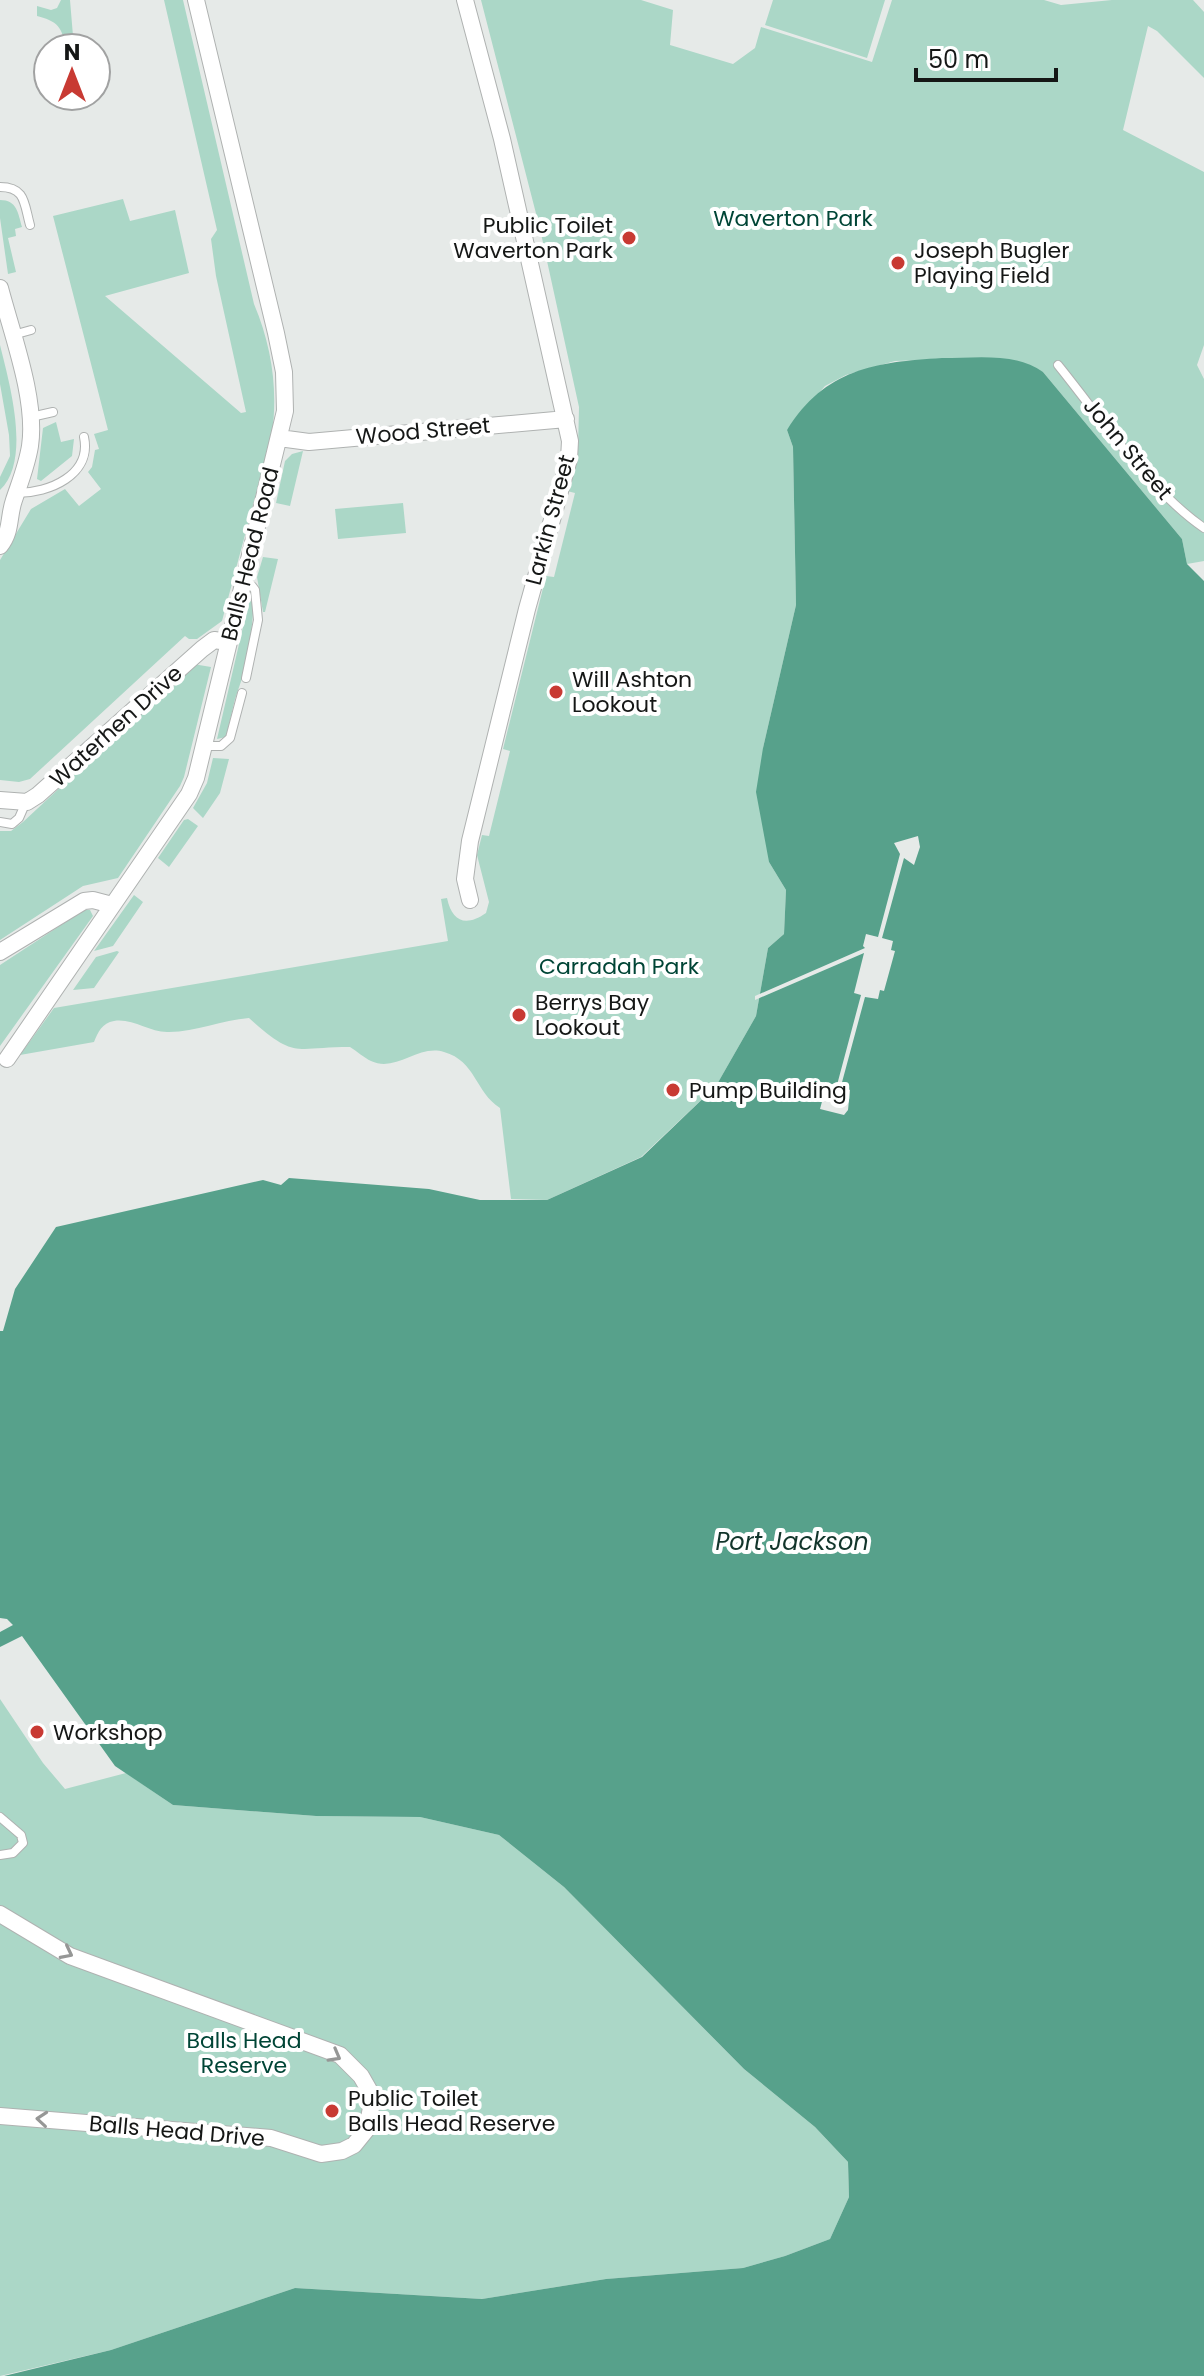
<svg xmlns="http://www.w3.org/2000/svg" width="1204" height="2376" font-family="Poppins,sans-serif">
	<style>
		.green { fill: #abd7c7 }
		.water { fill: #57a18b }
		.pier { fill: #e6eae8 }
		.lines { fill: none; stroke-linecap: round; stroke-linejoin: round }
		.lane-casing { stroke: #afb2b1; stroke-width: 10 }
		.street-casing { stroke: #afb2b1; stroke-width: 18 }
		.lane { stroke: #fff; stroke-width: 8 }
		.street { stroke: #fff; stroke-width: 16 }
		.oneway { stroke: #969796 }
		.poi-dot { fill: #c83a33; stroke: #fff; stroke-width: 3 }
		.labels { text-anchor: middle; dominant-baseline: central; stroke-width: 8; stroke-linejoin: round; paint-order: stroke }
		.park-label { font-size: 22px; fill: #004536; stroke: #fff }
		.poi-label { font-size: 22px; fill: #151716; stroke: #fff; text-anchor: start }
		.street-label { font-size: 22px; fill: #151716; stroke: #fff }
		.water-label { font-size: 24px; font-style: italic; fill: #12352b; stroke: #fff }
	</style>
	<rect width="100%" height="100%" fill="#e6eae8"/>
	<path class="green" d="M61 0H70L74 48H65C63 27 57 21 37 16V6L51 10 57 8Z
		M164 0H183L254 304C272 347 278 389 272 434L222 621 197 639H189L185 636 30 779 19 782 0 780V560L31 509 65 489 79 506 101 489 88 472 92 467 95 450 99 449 94 434 108 430 53 216 123 199 130 221 175 210 189 273 105 296 241 413 246 412 216 276 211 239 217 230Z
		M481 0H641L673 10 670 45 733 64 755 48 761 27 872 62 892 0H1044L1061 5 1112 0H1193L1204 12V78L1157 31 1148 26 1123 130 1204 172V345L1197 365 1204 379V561L1187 564 1182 539 1043 372 979 358 895 361 846 375 825 386 787 430 793 447 796 605 763 748 769 862 786 890 784 934 768 948 756 1016 716 1086 641 1157 547 1200 511 1199 500 1108C475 1092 476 1061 444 1052 418 1044 396 1073 371 1061 364 1058 357 1051 350 1047 293 1047 296 1060 249 1018 222 1020 196 1032 169 1032 150 1033 133 1018 114 1021 102 1023 98 1032 94 1042L20 1055 54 1008 448 941 441 899 447 898C452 922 466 927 486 913L489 902 477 855 482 835 489 836 510 751 503 749 546 576 554 577 575 493 567 491 578 450 579 407 540 229Z
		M773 0H885L867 58 765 25Z
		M0 200C17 200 18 213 22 227L15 229 16 236 8 238 16 272 8 274 0 218Z
		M0 345C9 382 32 460 0 490V477L10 456 9 435 0 384Z
		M56 422 61 442 74 439 72 456 41 481 37 479 43 428Z
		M303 451 290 506 276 503 285 461 292 454Z
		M403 503 406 533 338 539 335 509Z
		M263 557 278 559 265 612H263L257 577Z
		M249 601 254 602 249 658 235 699 226 737 217 739Z
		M193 664 211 667 184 777 180 786 118 878 83 886 0 940V831H11L23 822Z
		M213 758 229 759 220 793 203 818 193 808 207 783Z
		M188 819 198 826 169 867 158 858 184 820Z
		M134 895 143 902 113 946 94 951Z
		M84 910H90L93 916 0 1046V965Z
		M117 951 119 952 94 988 73 990 96 957Z
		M0 1699 43 1763 65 1789 126 1773 173 1805 316 1816 420 1817 499 1835 564 1887 744 2069 815 2127 848 2162 849 2197 830 2239 785 2256 743 2268 606 2279 482 2299 295 2288 111 2350 0 2376Z"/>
	<path class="water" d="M942 358C976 358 1015 352 1043 372L1182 539 1187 564 1204 581V2376H4L111 2350 295 2288 482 2299 606 2279 743 2268 785 2256 830 2239 849 2197 848 2162 815 2127 744 2069 564 1887 499 1835 420 1817 316 1816 173 1805 115 1766 22 1636 0 1647V1632L13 1625 7 1619 0 1618V1331H3L15 1289 56 1227 263 1180 281 1185 289 1178 429 1189 480 1200H547L642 1157 716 1086 756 1016 768 948 784 934 786 890 769 862 756 792 763 748 796 605 793 447 787 430C825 369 875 362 942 358Z"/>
	<path class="pier" d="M918 836 920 847 914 865 904 858 882 938 893 941 891 950 895 951 884 991 880 990 878 999 865 997 841 1086 850 1090 848 1110 844 1115 820 1109 827 1083 837 1085 861 995 854 993 864 953 755 1000V996L865 948 863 946 866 934 878 937 900 854 894 843Z"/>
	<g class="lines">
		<defs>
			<path id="lane" d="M0 187C26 187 24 204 30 225
				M13 335 31 330
				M1058 365C1100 417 1149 490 1204 528
				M31 417 53 412
				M17 493C49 493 92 475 84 437
				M244 584 252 586 255 590 258 620 246 678
				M204 746H221L230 738 242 693
				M0 822 12 824 19 818 26 802
				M0 1817 21 1835 23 1843 13 1853 0 1855"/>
			<path id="street" d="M465 0 502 139 570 441 569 459 527 609 470 841 465 879 470 900
				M0 288C12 334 37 400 30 446 27 465 20 482 14 500 8 517 12 531 0 546
				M279 438 309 442 566 419
				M0 800 27 802 38 795 202 649 214 640 228 642
				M0 952 84 901 93 900 112 905
				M7 1059 189 794 196 778 285 411 284 372 276 333 196 0
				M0 1914 70 1956 340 2055 361 2076 373 2097 367 2129 354 2145 342 2151 321 2154 271 2138 0 2116"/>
		</defs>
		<use href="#lane" class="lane-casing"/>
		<use href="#street" class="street-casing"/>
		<use href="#lane" class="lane"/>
		<use href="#street" class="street"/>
	</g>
	<defs><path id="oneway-chevron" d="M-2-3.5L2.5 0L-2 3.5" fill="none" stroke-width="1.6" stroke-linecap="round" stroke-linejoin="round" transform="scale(2)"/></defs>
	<g class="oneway">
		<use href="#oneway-chevron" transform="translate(67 1953) rotate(27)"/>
		<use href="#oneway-chevron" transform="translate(335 2056) rotate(29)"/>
		<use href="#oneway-chevron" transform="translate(42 2119) rotate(-175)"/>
	</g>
	<g class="poi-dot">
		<circle cx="629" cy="238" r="8"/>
		<circle cx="898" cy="263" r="8"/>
		<circle cx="556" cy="692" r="8"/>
		<circle cx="519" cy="1015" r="8"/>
		<circle cx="673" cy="1090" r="8"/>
		<circle cx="37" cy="1732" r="8"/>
		<circle cx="332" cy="2111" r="8"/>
	</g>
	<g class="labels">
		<g class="park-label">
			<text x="793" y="218">Waverton Park</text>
			<text x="619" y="966">Carradah Park</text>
			<text x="244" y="2040">Balls Head<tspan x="244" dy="25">Reserve</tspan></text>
		</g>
		<g class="poi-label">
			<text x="613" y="225" text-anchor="end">Public Toilet<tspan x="613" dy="25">Waverton Park</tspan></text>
			<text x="914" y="250">Joseph Bugler<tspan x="914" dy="25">Playing Field</tspan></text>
			<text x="572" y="679">Will Ashton<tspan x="572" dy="25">Lookout</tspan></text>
			<text x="535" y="1002">Berrys Bay<tspan x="535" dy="25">Lookout</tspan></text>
			<text x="689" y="1090">Pump Building</text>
			<text x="53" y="1732">Workshop</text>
			<text x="348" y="2098">Public Toilet<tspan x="348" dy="25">Balls Head Reserve</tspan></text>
		</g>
		<g class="street-label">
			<text transform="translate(423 431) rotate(-5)">Wood Street</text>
			<text transform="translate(1128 449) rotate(50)">John Street</text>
			<text transform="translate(550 520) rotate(-75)">Larkin Street</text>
			<text transform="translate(250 554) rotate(-76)">Balls Head Road</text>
			<text transform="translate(116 726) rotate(-42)">Waterhen Drive</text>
			<text transform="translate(177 2131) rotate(5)">Balls Head Drive</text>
		</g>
		<g class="water-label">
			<text x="792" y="1541">Port Jackson</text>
		</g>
	</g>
	<g transform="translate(72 72)"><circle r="38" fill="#ffffff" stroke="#a1a2a2" stroke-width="2"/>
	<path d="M0-6L14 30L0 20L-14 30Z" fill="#c83a33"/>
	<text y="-12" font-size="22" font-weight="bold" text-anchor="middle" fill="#151716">N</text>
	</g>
	<path d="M916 68v12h140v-12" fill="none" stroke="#151716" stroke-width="4"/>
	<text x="928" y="68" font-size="24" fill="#151716" stroke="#ffffff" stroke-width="6" paint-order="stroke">50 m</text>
</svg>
